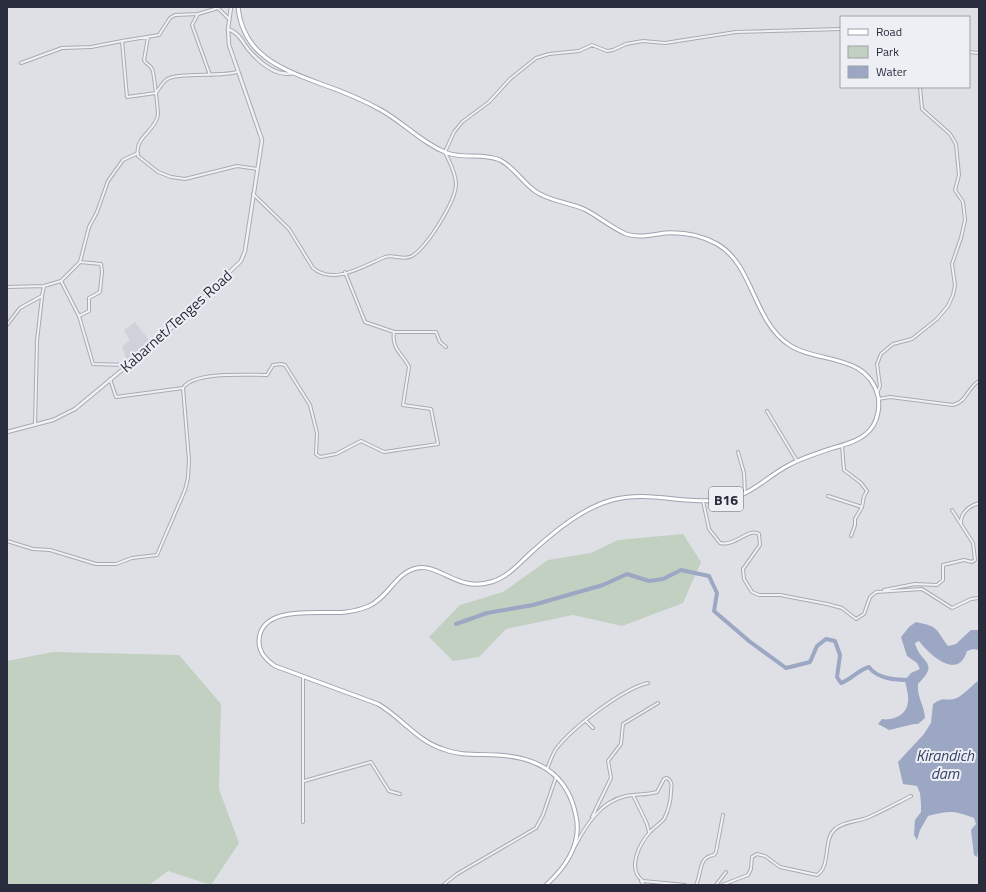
<svg xmlns="http://www.w3.org/2000/svg" width="986" height="892" font-family="'Titillium Web',sans-serif">
	<style>
		.built { fill: #d0d2db }
		.green { fill: #c1d0c0 }
		.water { fill: #9ca7c4 }
		.lines { fill: none; stroke-linecap: round; stroke-linejoin: round }
		.river { stroke: #9ca7c4; stroke-width: 4 }
		.minor-casing { stroke: #a8aab3; stroke-width: 4 }
		.tertiary-casing { stroke: #a8aab3; stroke-width: 4.5 }
		.primary-casing { stroke: #9fa2b1; stroke-width: 5 }
		.minor { stroke: #f0f1f5; stroke-width: 2 }
		.tertiary { stroke: #f0f1f5; stroke-width: 2.5 }
		.primary { stroke: #fff; stroke-width: 3 }
		.labels { text-anchor: middle; dominant-baseline: central; stroke-width: 4; stroke-linejoin: round; paint-order: stroke }
		.shield { fill: #edeff4; stroke: #646673; stroke-width: 1 }
		.shield-label { font-size: 14px; font-weight: bold; fill: #292c3c }
		.street-label { font-size: 15px; fill: #292c3c; stroke: #edeff4 }
		.water-label { font-size: 16px; font-style: italic; fill: #36446c; stroke: #edeff4 }
	</style>
	<rect width="100%" height="100%" fill="#dee0e6"/>
	<path class="built" d="M135 322 151 343 128 363 122 347 130 340 124 330Z"/>
	<path class="green" d="M683 534 701 562 683 603 622 626 573 615 506 629 479 657 453 661 429 637 460 605 503 592 548 560 591 553 618 540Z
		M53 652 179 655 221 704 219 789 239 843 211 885 168 871 149 885H7V661Z"/>
	<path class="water" d="M916 622C940 627 935 629 948 646L956 644 971 630H979V650L973 649 967 651C958 681 930 655 919 641L915 643C920 664 941 661 918 684 917 698 924 704 925 718L918 724H914L889 730 878 724 882 719C893 721 907 715 908 702 909 695 906 687 905 680L911 673 920 669 917 663 907 656 901 637 909 627Z
		M979 680V845L977 857 974 855 971 830 976 824 974 818C952 810 950 811 928 816L920 830 917 840 914 835 915 820 921 812V804L920 793 917 786 903 784 898 762 924 734 931 723 933 704C945 696 943 701 954 699 961 698 972 685 979 680Z"/>
	<g class="lines">
		<path class="river" d="M456 624 487 613 533 605 603 585 627 574 649 581 663 579 681 570 709 576 717 593 714 611 749 641 786 668 810 662 817 646 826 639 835 641 840 655 837 677 841 683C852 679 858 670 869 667 877 679 896 680 910 680"/>
		<defs>
			<path id="minor" d="M218 8 229 19
				M198 14 192 25 210 75
				M148 37 144 60C146 65 150 64 152 69 154 71 158 111 158 115 155 132 134 137 138 156L158 172 171 177 185 179 237 166 257 169
				M122 41 159 35 170 18 175 15 198 14 218 8
				M969 52 979 53
				M21 63 62 48 91 47 122 41 127 97 156 93C159 89 162 83 166 80 175 72 221 77 237 72
				M253 194 289 229 313 268C334 286 365 265 385 257 394 254 403 261 412 256 427 247 456 201 456 184 456 173 449 161 445 152L454 132 462 122 489 102 510 79 536 58 549 54 579 51 592 45 607 51 613 50 626 44 643 41 665 43 736 32 841 29
				M345 272 365 322 394 332H436L440 342 446 347
				M61 281 79 316 93 364 128 365
				M7 287 44 286
				M79 316 89 311V298L100 292 102 272 101 264 80 262
				M7 325 20 308 42 296 44 286 61 281 80 262 89 227 97 212 108 181 123 160 138 153
				M110 379 116 397 183 388
				M877 393 880 386 877 364 881 354 893 344 912 339 937 319 948 306 953 295 955 285 952 264 961 238 965 220 963 202 955 190 959 175 956 144 950 134 922 109 920 87
				M878 399 890 397 953 405C967 402 967 388 979 381
				M767 411 797 461
				M35 425 37 341 42 297
				M842 446 844 470 861 483 867 491 864 496 862 507 855 519V525L851 536
				M738 452 744 473 745 493
				M828 496 862 507
				M703 501 709 529 720 543C735 547 749 527 759 534L760 545 743 569 744 579 752 592 759 595H780L827 604 842 608 856 619 864 614 870 597 876 592 922 589 952 608 971 599 979 598
				M961 524C960 513 969 506 979 503
				M7 541 33 549 50 550 96 564H116L132 558 157 555 185 490 188 478 189 460 183 388C193 371 249 375 267 375L273 365 281 364 285 365 310 405 317 433 316 454 320 457 336 454 361 441 384 452 438 444 431 409 403 405 409 367C403 354 391 349 394 332
				M884 590 915 584 937 585 943 580V565L964 560 972 562 975 560 973 543 952 510
				M586 721 593 728
				M547 769C550 762 552 755 556 749 572 728 622 689 648 683
				M304 781 371 762 389 791 400 794
				M633 795 647 824 649 832
				M592 817 611 778 608 761 621 744 623 724 658 703
				M303 822V677
				M575 846C586 825 601 801 626 796 636 794 647 795 657 792L664 779 667 778C672 781 672 785 671 791 671 800 668 811 664 819 660 824 654 827 650 832 640 843 626 869 643 881L685 885
				M641 881 644 885
				M443 885 457 874 536 828 543 815 556 777
				M696 885C702 873 698 857 714 855L716 852 723 815
				M716 885 726 872
				M722 885 748 875 751 869 752 857 757 854 765 856 780 867 817 875C831 866 823 841 834 830 843 821 858 822 869 817 883 811 897 803 911 796"/>
			<path id="tertiary" d="M228 29C238 32 242 41 248 49 259 62 275 77 293 73
				M7 432 53 420 75 409 163 336 241 261 245 251 262 140 229 45 228 29 231 7"/>
			<path id="primary" d="M238 7C243 57 284 70 324 85 344 92 363 100 381 110 404 123 422 143 447 153 463 159 483 153 500 160 514 167 522 182 535 191 550 202 570 202 586 210 599 217 612 228 626 234 638 238 652 235 665 233 683 232 701 235 717 244 753 264 753 320 788 344 816 364 867 352 878 396 880 406 878 418 873 426 864 440 847 444 833 448 818 453 802 458 789 465 764 478 751 497 721 500 684 505 649 490 612 500 583 508 556 530 534 550 520 562 509 577 491 582 457 592 441 564 417 568 396 572 388 598 369 606 362 609 354 611 346 612 322 615 260 603 259 641 259 653 266 660 275 666L378 704C401 717 417 741 443 749 460 756 479 754 497 755 538 757 568 774 576 816 582 844 566 867 546 885"/>
		</defs>
		<use href="#minor" class="minor-casing"/>
		<use href="#tertiary" class="tertiary-casing"/>
		<use href="#primary" class="primary-casing"/>
		<use href="#minor" class="minor"/>
		<use href="#tertiary" class="tertiary"/>
		<use href="#primary" class="primary"/>
	</g>
	<g class="labels">
		<rect class="shield" x="709" y="487" width="34" height="24" rx="3"/>
		<g class="shield-label">
			<text x="726" y="499">B16</text>
		</g>
		<g class="street-label">
			<text transform="translate(176 321) rotate(-42)">Kabarnet/Tenges Road</text>
		</g>
		<g class="water-label">
			<text x="945" y="755">Kirandich<tspan x="945" dy="18">dam</tspan></text>
		</g>
	</g>
	<rect width="986" height="892" fill="none" stroke="#292c3c" stroke-width="16"/>
	<rect x="840" y="16" width="130" height="72" fill="#edeff4" stroke="#9fa1aa"/>
	<rect x="848" y="29" width="20" height="6" fill="#ffffff" stroke="#9fa1aa"/>
	<text x="876" y="36" font-size="12" fill="#292c3c">Road</text>
	<rect x="848" y="46" width="20" height="12" fill="#c1d0c0" stroke="#9fa1aa"/>
	<text x="876" y="56" font-size="12" fill="#292c3c">Park</text>
	<rect x="848" y="66" width="20" height="12" fill="#9ca7c4" stroke="#9fa1aa"/>
	<text x="876" y="76" font-size="12" fill="#292c3c">Water</text>
</svg>
